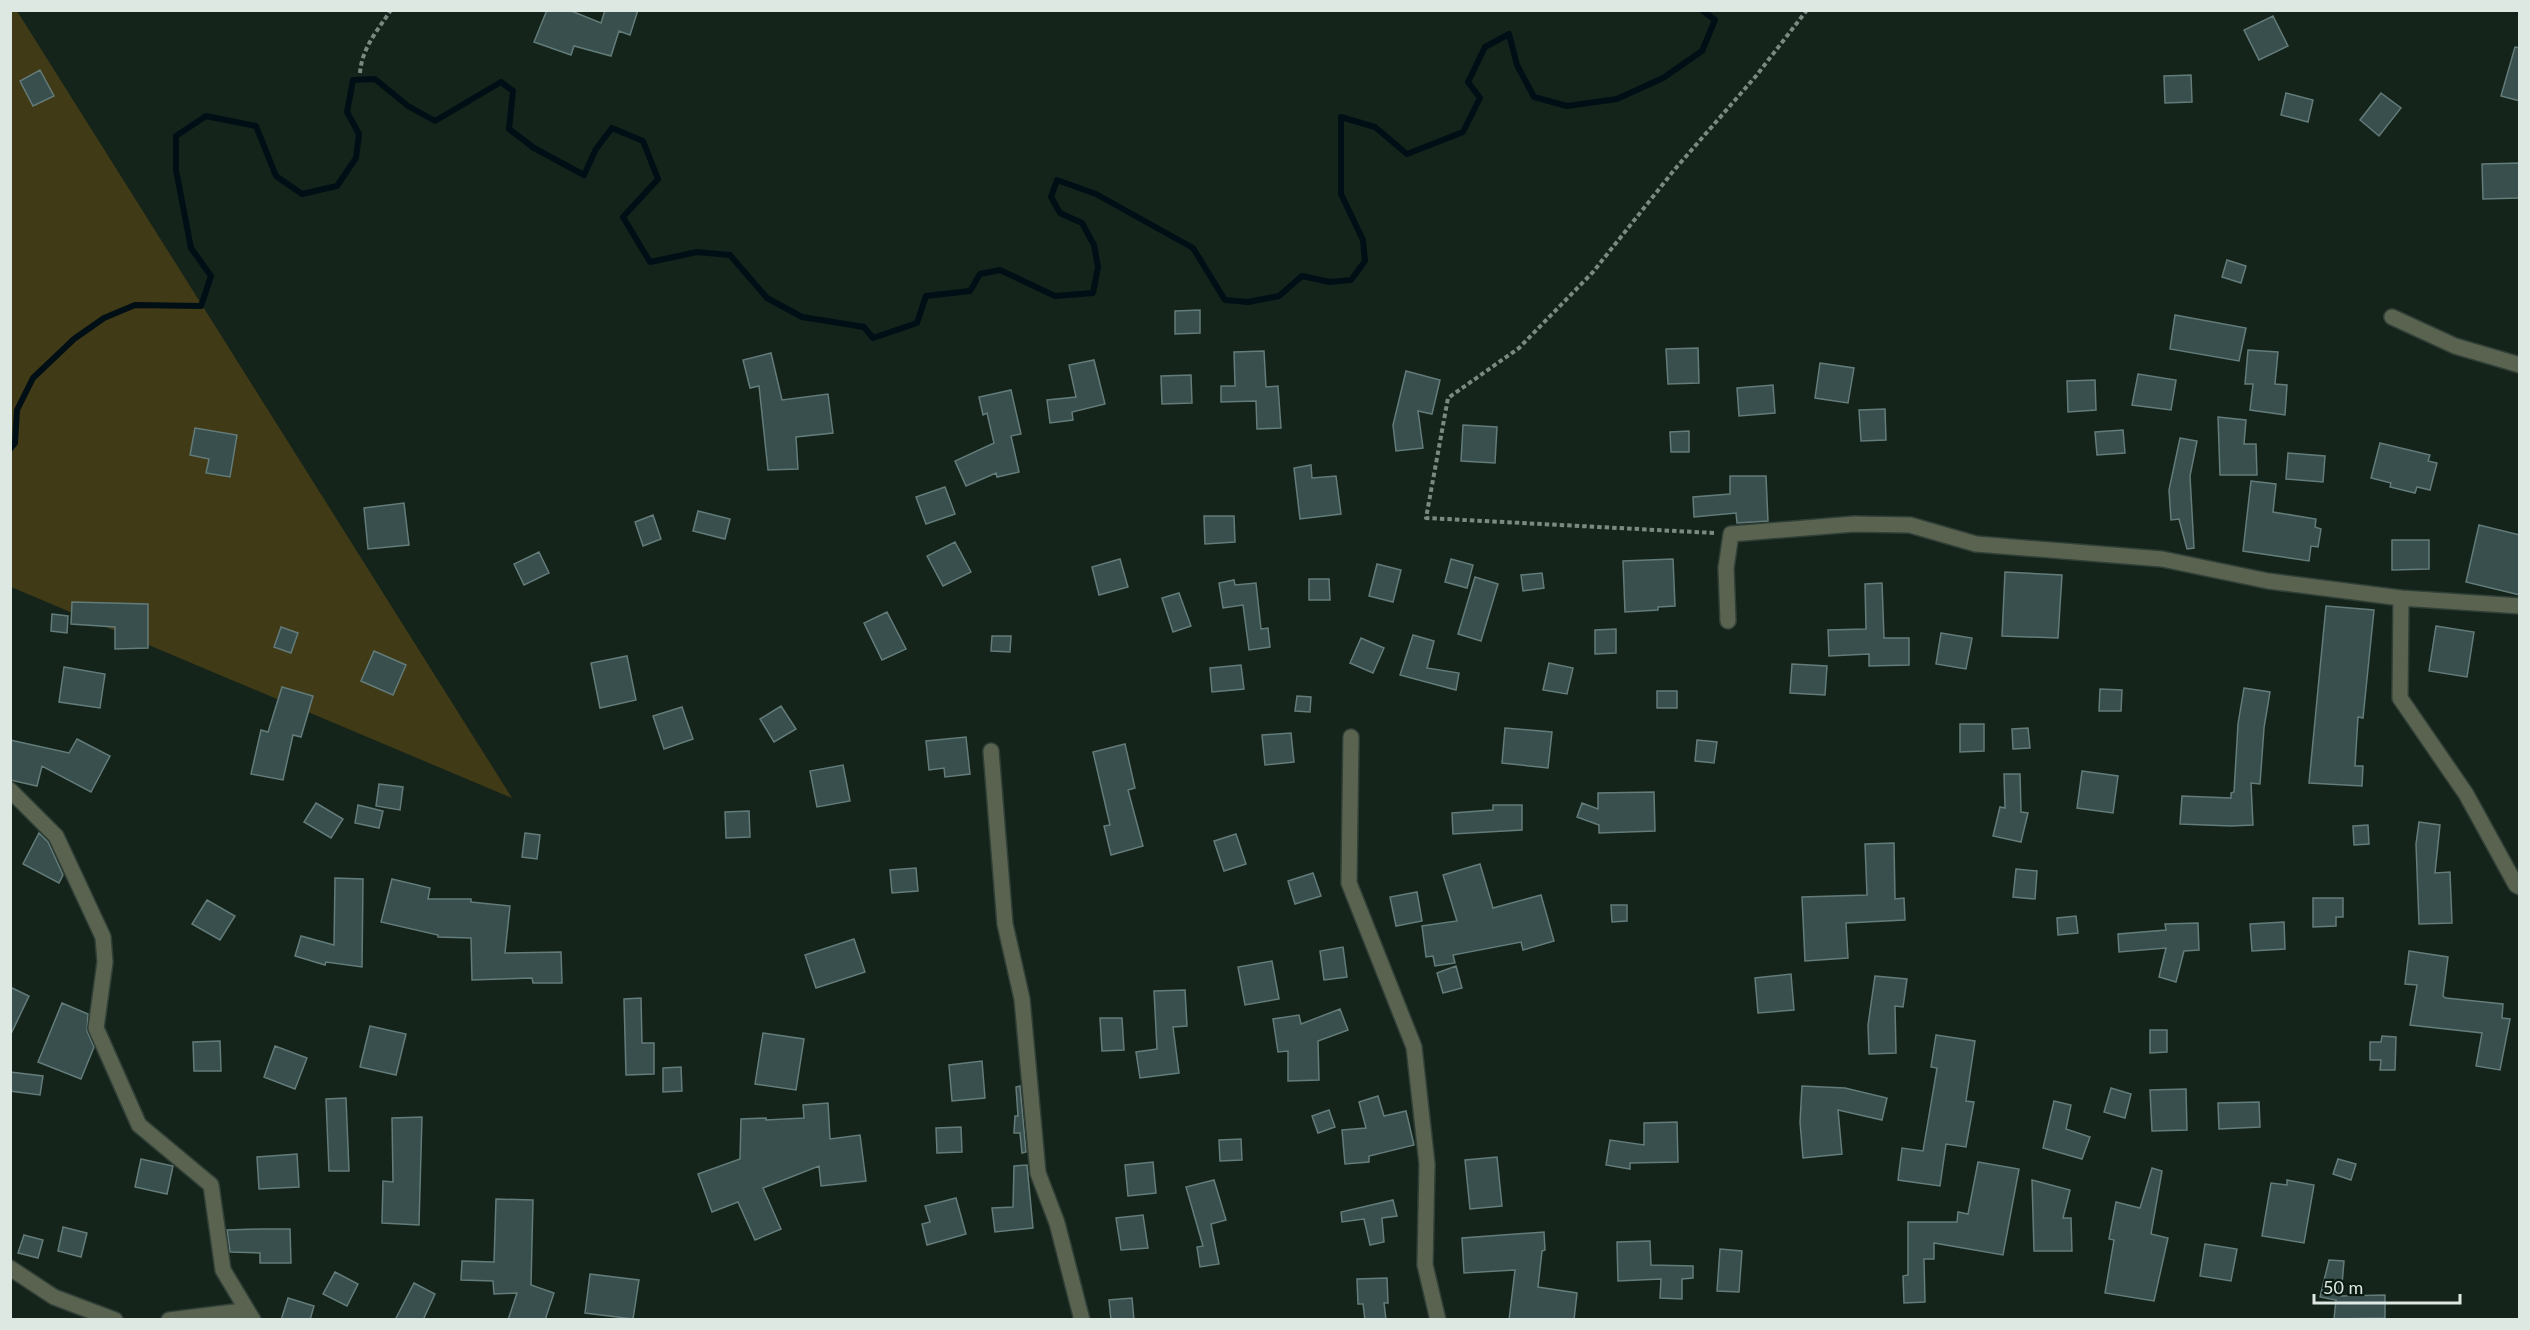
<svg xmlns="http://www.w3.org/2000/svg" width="2530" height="1330" font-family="Lato,sans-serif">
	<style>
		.green { fill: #413a16 }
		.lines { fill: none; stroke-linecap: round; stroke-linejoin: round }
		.stream { stroke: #000f15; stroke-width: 6 }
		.building { fill: #384f4d; stroke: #637b79; stroke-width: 1.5 }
		.minor-casing { stroke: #303f37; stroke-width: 18 }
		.path { stroke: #7b8981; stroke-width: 4; stroke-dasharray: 4.5 3; stroke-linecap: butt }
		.minor { stroke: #59634f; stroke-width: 15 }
	</style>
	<rect width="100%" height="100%" fill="#14241b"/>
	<path class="green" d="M10 11H17L512 798 11 587Z"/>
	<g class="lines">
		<path class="stream" d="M10 449 15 443 17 410 33 378 74 339 104 318 135 305 201 306 211 276 191 248 176 170V136L206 116 256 126 276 176 302 194 337 186 356 158 359 134 347 112 353 80 375 79 408 106 435 121 501 82 513 91 509 129 534 148 584 175 596 149 612 128 643 141 658 179 623 217 650 262 697 252 730 255 767 298 802 317 864 327 873 338 917 323 926 296 970 291 980 274 1000 270 1055 296 1093 293 1098 267 1094 245 1082 223 1060 213 1051 197 1057 180 1096 194 1193 248 1225 300 1248 302 1279 296 1302 276 1330 282 1351 280 1365 261 1363 240 1341 194V117L1375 127 1407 154 1463 132 1480 98 1468 82 1485 47 1509 34 1517 65 1534 97 1567 106 1617 99 1663 78 1702 51 1715 20 1702 10"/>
	</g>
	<path class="building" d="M547 10H569L601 23 605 10H638L630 35 619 31 611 56 574 46 571 55 534 42Z
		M2273 16 2288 46 2259 60 2244 30Z
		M2515 47 2520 48V101L2501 96Z
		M40 70 54 96 33 106 20 81Z
		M2191 75 2192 102 2165 103 2164 76Z
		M2286 93 2313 100 2308 122 2281 115Z
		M2381 93 2401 108 2379 136 2360 120Z
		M2520 163V198L2483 199 2482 164Z
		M2227 260 2246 266 2241 283 2222 277Z
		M1200 310V333L1175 334V311Z
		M2175 315 2246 328 2239 361 2170 349Z
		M1698 348 1699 383 1668 384 1666 349Z
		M2248 350 2278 352 2275 384 2287 385 2285 415 2250 410 2253 384H2245Z
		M1264 351 1266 387 1278 386 1281 428 1257 429 1256 401 1221 402V386H1235L1234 352Z
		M771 353 782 400 828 394 833 433 796 437 798 469 768 470 759 386 750 388 743 360Z
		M1094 360 1105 404 1072 412 1073 420 1050 423 1047 400 1076 397 1069 365Z
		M1820 363 1854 368 1848 403 1815 398Z
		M1406 371 1440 380 1432 414 1418 411 1423 448 1396 451 1393 425Z
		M2138 374 2176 380 2171 410 2132 405Z
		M1191 375 1192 403 1162 404 1161 376Z
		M2095 380 2096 410 2068 412 2067 381Z
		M1773 385 1775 413 1739 416 1737 388Z
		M1011 390 1021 434 1011 436 1019 472 997 477 996 473 966 486 955 461 994 443 987 413 983 415 979 397Z
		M1885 409 1886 440 1861 441 1859 410Z
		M2218 417 2246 420 2244 444H2256L2257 475H2220Z
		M1463 425 1497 427 1495 463 1461 461Z
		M195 428 237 435 230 477 206 473 209 459 190 455Z
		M2123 430 2125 453 2097 455 2095 432Z
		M1689 431V452H1671L1670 432Z
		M2180 438 2197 441 2190 476 2194 548 2187 549 2179 519 2171 520 2169 490Z
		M2380 443 2430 455 2428 461 2437 463 2430 490 2417 487 2415 493 2390 487 2391 483 2371 478Z
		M2288 453 2325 456 2323 482 2286 479Z
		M1311 465 1312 478 1336 476 1341 514 1300 519 1294 468Z
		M1730 476H1766L1768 521 1737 523 1736 513 1694 517 1693 497 1730 494Z
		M2251 481 2276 484 2273 512 2316 519 2315 527 2321 529 2318 547 2311 546 2309 561 2243 551Z
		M945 487 955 514 926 524 916 497Z
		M404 503 409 545 368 549 364 508Z
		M698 511 730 519 725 539 693 531Z
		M653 515 661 539 643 546 635 522Z
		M1204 516H1234L1235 542 1205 544Z
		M2479 525 2520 535V595L2466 582Z
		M2392 540H2429V569L2392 570Z
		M955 542 971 572 943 586 927 556Z
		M539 552 549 573 524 585 514 564Z
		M1120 559 1128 587 1099 595 1092 567Z
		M1451 559 1473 565 1467 588 1445 582Z
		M1673 559 1675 606 1658 607V610L1625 612 1623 561Z
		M1377 564 1401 570 1393 602 1369 596Z
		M2005 572 2062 575 2058 638 2002 636Z
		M1542 573 1544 588 1523 591 1521 575Z
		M1475 577 1498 584 1481 641 1458 634Z
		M1309 579H1329L1330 600H1309Z
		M1234 580 1235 585 1256 583 1261 629 1268 628 1270 647 1249 650 1243 605 1223 608 1219 583Z
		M1882 583 1884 638H1909V665L1869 666V654L1829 656 1828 630 1866 629 1865 584Z
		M1179 593 1191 626 1173 632 1162 598Z
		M72 602 148 604V648L115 649V627L71 624Z
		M2326 606 2374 610 2363 718 2358 717 2355 766H2363L2362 786 2309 783Z
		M887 612 906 649 882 660 864 623Z
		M52 614 68 616 67 633 51 631Z
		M2436 626 2474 632 2467 677 2429 671Z
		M281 627 298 633 291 653 274 647Z
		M1616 629V653L1595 654V630Z
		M1941 633 1972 638 1966 669 1936 664Z
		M1413 635 1434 641 1427 668 1459 673 1456 690 1400 675Z
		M992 636H1011L1010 652 991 651Z
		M1361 638 1384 648 1373 673 1350 663Z
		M374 651 406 665 393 695 361 681Z
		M627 656 636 700 600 708 591 663Z
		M1549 663 1573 668 1567 694 1543 690Z
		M1792 664 1827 666 1825 695 1790 693Z
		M1241 665 1244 689 1212 692 1210 668Z
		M64 667 105 674 100 708 59 702Z
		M282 687 313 696 301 737 293 735 283 780 251 774 261 730 268 732Z
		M2244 688 2270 692 2264 728 2260 784 2251 783 2253 825 2231 826 2180 824 2182 796 2231 798V793L2234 792 2238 724Z
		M2100 689 2122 690 2121 711H2099Z
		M1657 691H1677V708H1657Z
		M1297 696 1311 697 1310 712 1295 711Z
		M781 706 796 729 774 742 760 719Z
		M682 707 693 739 664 749 653 716Z
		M1960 724H1984V751L1960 752Z
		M1505 728 1552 732 1548 768 1502 763Z
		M2028 728 2030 748 2013 749 2012 729Z
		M1291 733 1294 762 1265 765 1262 735Z
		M966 737 970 774 945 777 944 768 929 770 926 741Z
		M77 739 110 756 91 792 42 766 37 786 10 780V740L69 753Z
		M1697 740 1717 742 1714 763 1695 761Z
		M1125 744 1135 788 1128 790 1143 846 1111 855 1104 826 1110 825 1093 752Z
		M843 765 850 801 817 807 810 771Z
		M2082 771 2118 776 2113 813 2077 808Z
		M2004 774H2020L2021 812 2028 813 2021 842 1993 836 2000 807 2005 808Z
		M379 784 403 787 400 810 376 806Z
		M1654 792 1655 831 1599 833V825L1577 817 1582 803 1598 809V793Z
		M316 803 343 819 331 838 304 822Z
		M358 805 383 811 379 828 355 823Z
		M1493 805H1522V830L1453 834 1452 813 1493 810Z
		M749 811 750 837 726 838 725 812Z
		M2419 822 2440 825 2435 873 2450 872 2452 923 2419 924 2416 844Z
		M2368 825 2369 844 2354 845 2353 826Z
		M39 833 48 842 63 875 59 883 23 864Z
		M525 833 540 835 537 859 522 857Z
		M1236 834 1246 864 1224 871 1214 841Z
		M1894 843 1895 899 1904 898 1905 920 1846 923 1848 958 1805 961 1802 897 1867 895 1865 844Z
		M1480 864 1493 908 1541 895 1554 941 1523 950 1521 942 1453 955 1455 963 1435 966 1433 956 1426 957 1422 926 1457 921 1443 875Z
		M916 868 918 891 892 893 890 870Z
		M2016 869 2037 871 2035 899 2013 897Z
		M1313 873 1321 896 1295 904 1288 881Z
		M335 878 363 879 362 967 326 962 325 965 295 956 301 936 334 945Z
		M392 879 430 888 428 899H471V902L510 906 505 953 561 952 562 983H533L532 978 472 980 471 938 438 937V935L381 922Z
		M1417 892 1422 921 1396 926 1390 897Z
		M2313 898H2343V917H2336V926L2313 927Z
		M207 900 235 916 220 940 192 924Z
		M1611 905H1627V921L1612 922Z
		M2076 916 2078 933 2058 935 2057 918Z
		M2284 922 2285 949 2252 951 2250 924Z
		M2198 923 2199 950 2184 951 2176 982 2159 977 2166 948 2119 952 2118 934 2166 930 2165 924Z
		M854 939 865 972 816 988 805 955Z
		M1343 947 1347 977 1324 980 1320 951Z
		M2409 951 2448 957 2443 996 2446 998 2503 1004 2502 1018 2510 1019 2500 1070 2476 1066 2482 1033 2410 1025 2417 985 2405 984Z
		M1272 961 1279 999 1245 1005 1238 967Z
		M1456 966 1462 988 1443 993 1437 973Z
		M1791 974 1794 1010 1758 1013 1755 978Z
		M1875 976 1907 979 1903 1007 1895 1006 1896 1053 1869 1054 1868 1025Z
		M10 987 29 996 10 1036Z
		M1185 990 1187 1026 1173 1027 1179 1073 1140 1078 1136 1052 1157 1049 1154 991Z
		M641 998 642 1043H654V1074L626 1075 624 999Z
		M62 1003 88 1014 87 1031 94 1047 81 1079 38 1062Z
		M1340 1009 1348 1030 1318 1041 1319 1080 1288 1081V1051L1278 1052 1273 1019 1299 1015 1301 1024Z
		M1100 1018H1122L1124 1050 1102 1051Z
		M370 1026 406 1034 396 1075 360 1067Z
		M2150 1030H2167V1052L2150 1053Z
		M763 1033 804 1039 796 1090 755 1084Z
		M1936 1035 1975 1041 1966 1101 1974 1102 1966 1147 1946 1144 1940 1186 1898 1180 1902 1148 1923 1151 1937 1068 1931 1067Z
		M2382 1036 2396 1037 2395 1070H2380L2381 1060H2370V1042H2381Z
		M220 1041 221 1071H194L193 1042Z
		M275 1046 307 1058 295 1089 264 1077Z
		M982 1061 985 1098 952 1101 949 1065Z
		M681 1067 682 1091 663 1092V1068Z
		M10 1072 43 1076 40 1095 10 1091Z
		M1020 1086 1026 1152 1022 1153 1020 1133H1014L1015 1116H1018L1016 1087Z
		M1802 1086 1845 1088 1887 1098 1882 1120 1838 1110 1842 1154 1803 1158 1800 1122Z
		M2111 1088 2131 1094 2125 1118 2104 1112Z
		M2186 1089 2187 1130 2152 1131 2150 1090Z
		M1378 1096 1384 1116 1406 1111 1414 1145 1369 1156V1162L1345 1164 1342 1130 1366 1128 1359 1102Z
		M346 1098 349 1171H329L326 1099Z
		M2054 1101 2071 1105 2066 1129 2090 1137 2082 1159 2043 1148Z
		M2259 1102 2260 1127 2219 1129 2218 1103Z
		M828 1103 830 1139 860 1135 866 1181 821 1186 819 1166 763 1188 781 1229 755 1240 738 1202 712 1212 698 1174 740 1159 741 1119 766 1118V1120L804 1118 803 1105Z
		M1329 1110 1335 1127 1318 1133 1312 1116Z
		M422 1117 419 1225 382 1223 383 1181 393 1182 392 1118Z
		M1677 1122 1678 1162 1630 1163V1169L1606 1165 1610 1140 1644 1145V1123Z
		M961 1127 962 1152 937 1153 936 1128Z
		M1241 1139 1242 1160 1220 1161 1219 1140Z
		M297 1154 299 1187 259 1189 257 1157Z
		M1497 1157 1502 1206 1470 1209 1465 1160Z
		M141 1159 173 1166 167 1194 135 1187Z
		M2338 1159 2356 1164 2351 1180 2333 1174Z
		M1153 1162 1156 1193 1128 1196 1125 1165Z
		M1978 1162 2019 1169 2003 1255 1934 1243V1259H1924L1925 1302 1904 1303 1903 1276 1908 1275V1222H1957L1958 1212 1968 1214Z
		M1027 1165 1033 1228 995 1232 992 1208 1013 1207 1014 1166Z
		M2152 1168 2162 1171 2151 1234 2168 1238 2154 1301 2105 1293 2114 1240 2109 1239 2116 1202 2140 1208Z
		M1214 1180 1226 1220 1211 1224 1219 1264 1200 1267 1197 1247 1203 1246 1186 1187Z
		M2032 1180 2070 1190 2063 1218H2071L2072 1251H2034Z
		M2287 1180 2314 1185 2304 1243 2262 1236 2271 1183 2287 1185Z
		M956 1198 966 1234 927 1245 922 1224 930 1222 925 1206Z
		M496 1199 533 1200 531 1285 554 1293 545 1320H508L517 1293 494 1294 493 1281 461 1280 462 1261 494 1262Z
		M1393 1200 1397 1216 1382 1218 1384 1242 1370 1245 1364 1219 1342 1222 1341 1212Z
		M1143 1215 1148 1248 1121 1250 1116 1218Z
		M63 1227 87 1233 81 1257 58 1251Z
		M260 1229H290L291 1263H260V1253L230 1252 227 1230Z
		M1544 1232 1545 1250 1542 1251 1538 1287 1577 1293 1574 1320H1509L1515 1270 1464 1273 1462 1238Z
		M24 1235 43 1240 38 1258 18 1253Z
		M1650 1241 1651 1265 1693 1266V1278L1682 1279V1299L1660 1298 1661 1279 1618 1281 1617 1242Z
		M2205 1244 2237 1249 2231 1281 2200 1276Z
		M1720 1249 1742 1251 1739 1292 1717 1291Z
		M2329 1260 2344 1261 2341 1296 2385 1295V1318L2334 1319 2336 1300 2320 1297Z
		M335 1272 358 1284 347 1306 323 1294Z
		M590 1274 639 1280 633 1319 585 1313Z
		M1387 1278 1388 1303H1384L1386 1320H1365L1363 1304H1358L1357 1279Z
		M414 1283 435 1294 423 1320H395Z
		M288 1298 314 1306 310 1320H281Z
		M1132 1298 1134 1320H1111L1109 1300Z"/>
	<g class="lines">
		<defs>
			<path id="minor" d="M2392 317 2455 346 2520 365
				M2401 598 2520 606
				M1728 621 1726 568 1731 534 1854 524 1910 525 1976 544 2162 559 2268 581 2401 598 2400 698 2466 794 2516 885 2520 887
				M1351 737 1349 883 1414 1047 1427 1164 1425 1265 1438 1320
				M991 751 1005 924 1022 999 1038 1173 1057 1223 1082 1320
				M10 790 56 836 103 937 105 962 96 1028 139 1125 211 1185 223 1270 253 1320
				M10 1268 54 1297 115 1320
				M169 1320 234 1312 245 1320"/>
		</defs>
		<use href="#minor" class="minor-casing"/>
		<path class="path" d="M360 73C362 48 377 31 391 10
			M1714 533 1426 518 1448 398 1519 348 1593 272 1675 169 1756 76 1807 10"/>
		<use href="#minor" class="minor"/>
	</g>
	<rect width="2530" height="1330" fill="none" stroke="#dde8e2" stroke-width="24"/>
	<path d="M2314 1294v9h146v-9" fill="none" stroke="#dde8e2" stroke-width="3"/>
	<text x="2323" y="1294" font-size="18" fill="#dde8e2" stroke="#0a1b12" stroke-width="4.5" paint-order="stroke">50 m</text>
</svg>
